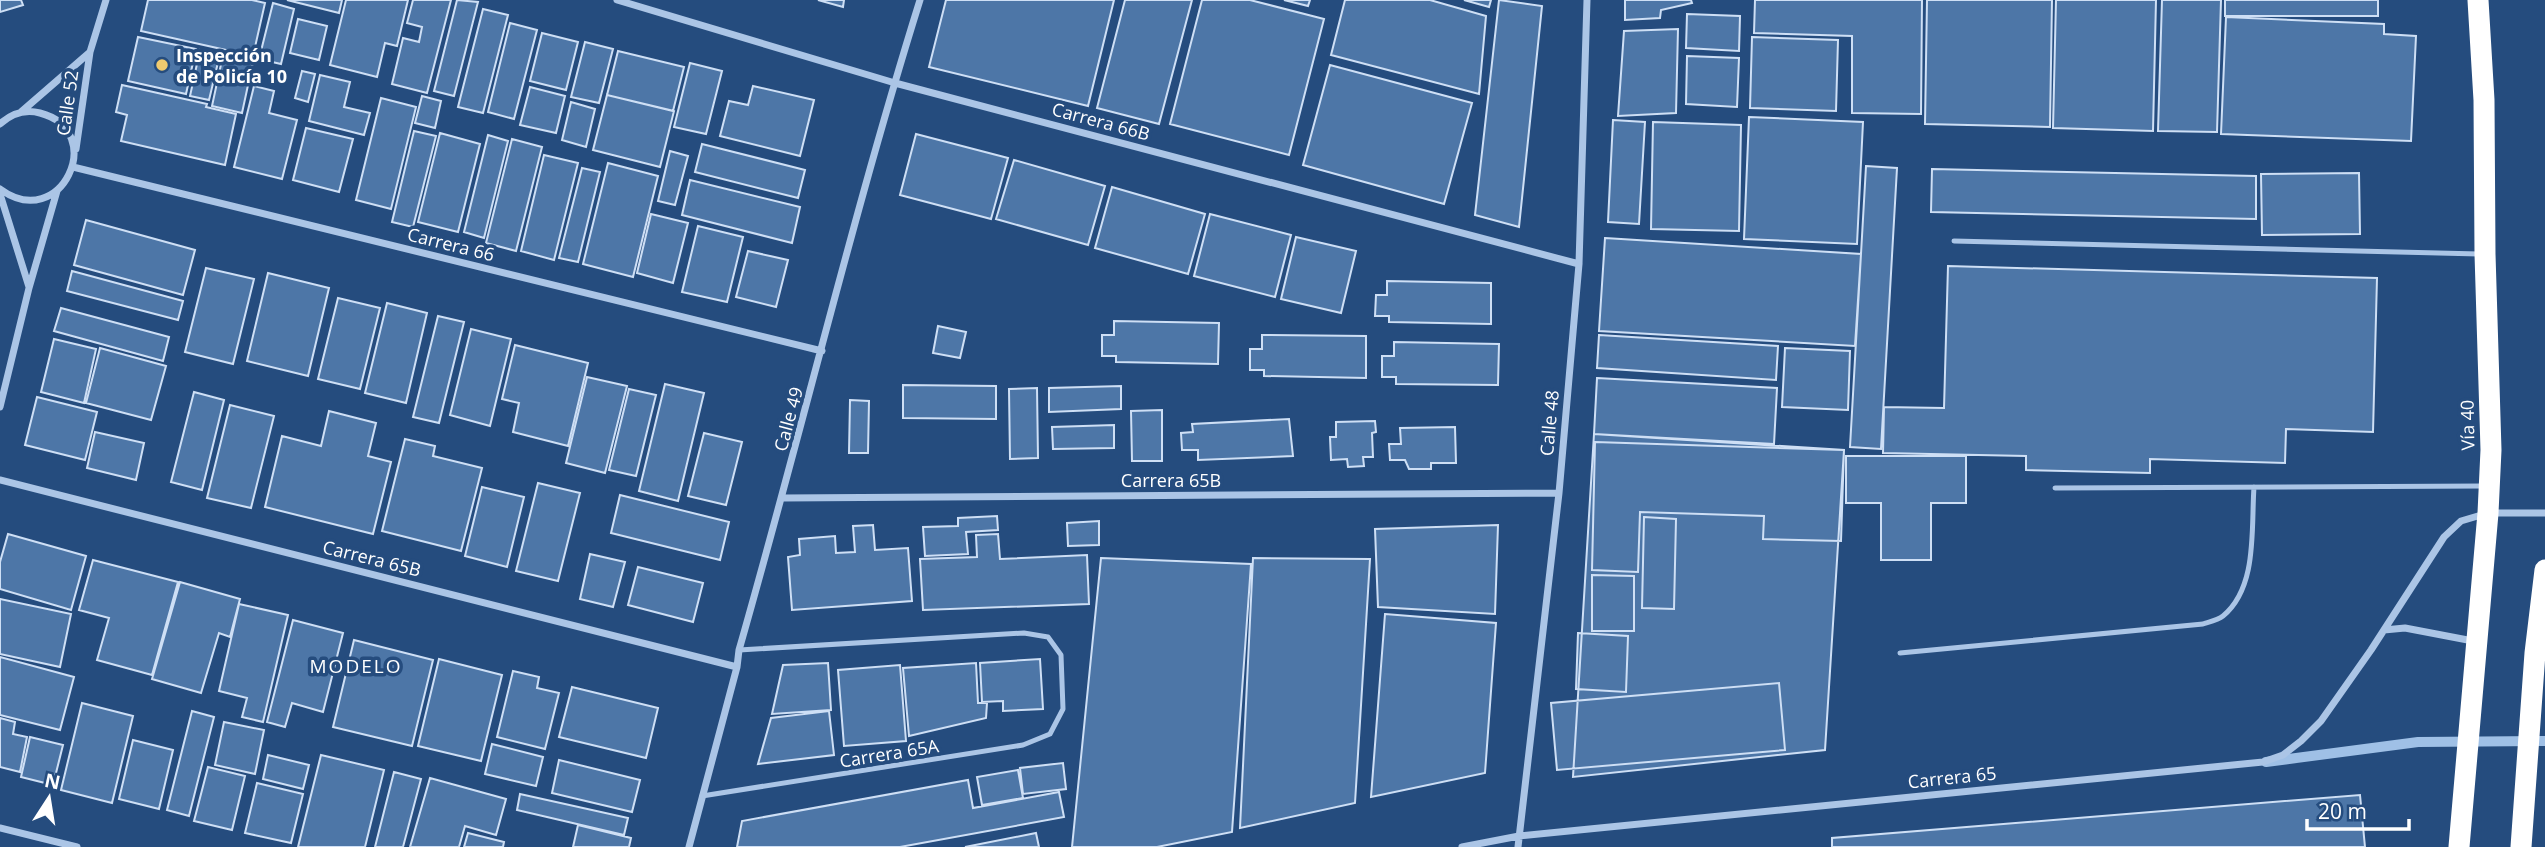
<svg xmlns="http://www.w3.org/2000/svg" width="2545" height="847" font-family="'Open Sans',sans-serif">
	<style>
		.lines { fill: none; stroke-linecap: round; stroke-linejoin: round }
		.stream { stroke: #9fc0e6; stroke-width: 10 }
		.building { fill: #4d76a7; stroke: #cedff5; stroke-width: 2 }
		.lane { stroke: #abc5e6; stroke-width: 5 }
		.street { stroke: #abc5e6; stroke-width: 7 }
		.highway { stroke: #fff; stroke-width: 21 }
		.poi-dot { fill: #efca6f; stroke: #254c7e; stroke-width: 2.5 }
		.labels { text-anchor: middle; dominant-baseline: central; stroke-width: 7; stroke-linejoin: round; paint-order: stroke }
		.poi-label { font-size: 18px; font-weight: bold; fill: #fff; stroke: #254c7e; text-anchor: start }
		.street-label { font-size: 18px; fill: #fff; stroke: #254c7e }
		.neighbourhood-label { font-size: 19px; letter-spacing: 2px; fill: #fff; stroke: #254c7e }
	</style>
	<rect width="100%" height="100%" fill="#254c7e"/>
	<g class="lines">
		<path class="stream" d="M2266 762 2418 742 2545 741"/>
	</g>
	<path class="building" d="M0 0H21L23 5 0 12Z
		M148 0H252L265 3 253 56 141 31Z
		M287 0H342L339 13Z
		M346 0H408L397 46 385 43 377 77 330 65Z
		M413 0H451L427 93 392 84 403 38 419 42 422 27 407 23Z
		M457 0 478 2 454 96 434 91Z
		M818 0H844L843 7Z
		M946 0H1114L1088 106 929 67Z
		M1125 0H1192L1159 124 1097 108Z
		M1202 0H1250L1324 19 1289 155 1170 124Z
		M1284 0H1310L1308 6Z
		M1345 0H1430L1486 16 1479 94 1331 55Z
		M1464 0H1491L1489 7Z
		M1499 0 1542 6 1519 227 1475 215Z
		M1625 0H1691L1692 3 1661 10 1660 18 1625 20Z
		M1755 0H1922L1921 114 1852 113V36L1754 33Z
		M1927 0H2052L2050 127 1925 124Z
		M2056 0H2156L2153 131 2053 128Z
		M2162 0H2221L2217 132 2158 131Z
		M2225 0H2378V16H2225Z
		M273 3 294 9 281 64 259 59Z
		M483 9 508 15 483 113 458 107Z
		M1687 14 1740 16 1739 51 1686 48Z
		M2226 17 2384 24V34L2416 36 2411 141 2221 134Z
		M298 19 327 26 319 60 290 53Z
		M510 23 537 30 514 119 488 112Z
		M1678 29 1676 113 1618 116 1624 31Z
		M542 33 578 42 566 90 530 81Z
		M138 37 196 49 186 94 128 81Z
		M1752 37 1838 40 1836 111 1750 108Z
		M585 42 613 49 599 103 571 97Z
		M200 50 220 54 209 100 190 96Z
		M618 51 684 67 673 111 607 95Z
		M223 55 253 62 242 113 212 106Z
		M1687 56 1739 58 1737 107 1686 104Z
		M690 63 722 71 706 134 674 127Z
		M1330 65 1472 103 1444 204 1303 165Z
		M302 71 315 74 308 102 295 98Z
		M320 75 350 82 344 107 370 113 364 135 309 121Z
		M122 85 207 104 206 107 236 114 225 165 121 141 127 115 116 112Z
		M254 86 274 91 269 113 297 120 282 179 234 167Z
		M753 86 814 100 800 156 720 136 729 101 748 105Z
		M530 87 565 96 556 133 520 125Z
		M607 95 674 111 660 167 593 150Z
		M422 96 441 101 435 128 415 123Z
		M381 98 416 107 391 209 356 200Z
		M571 102 595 109 586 147 562 140Z
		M1749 117 1863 122 1857 244 1744 239Z
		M1613 120 1645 122 1639 224 1608 222Z
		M1653 122 1741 125 1739 231 1651 229Z
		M306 128 353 139 339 192 293 180Z
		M414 131 436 136 413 227 392 222Z
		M440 133 480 144 458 232 418 222Z
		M916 134 1008 158 991 219 900 195Z
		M488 135 508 141 484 238 464 232Z
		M512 139 542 147 516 251 486 243Z
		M702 144 805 170 798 198 695 172Z
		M670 151 688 156 675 205 658 201Z
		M544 155 578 163 554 260 521 251Z
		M1014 160 1105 186 1088 245 996 219Z
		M608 163 658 176 633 277 583 264Z
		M1866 166 1897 168 1881 449 1850 447Z
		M582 168 600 172 578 262 559 258Z
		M1932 169 2256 176V219L1931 212Z
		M2359 173 2360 234 2262 235 2261 174Z
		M690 180 800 207 792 243 682 215Z
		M1112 187 1205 214 1188 274 1095 248Z
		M651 214 688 223 673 283 637 273Z
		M1210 214 1291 235 1275 297 1194 276Z
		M86 220 195 250 183 295 74 265Z
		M698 226 743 237 727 302 682 292Z
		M1296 237 1356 251 1341 313 1281 299Z
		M1605 238 1861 254 1855 346 1599 331Z
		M748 251 788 260 776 307 736 297Z
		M1948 266 2377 278 2373 432 2286 429 2285 463 2150 459V473L2026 470V456L1883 453 1884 407 1944 408Z
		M206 268 254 279 233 364 185 352Z
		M72 271 183 301 178 320 67 291Z
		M268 273 329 288 308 376 247 361Z
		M1387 281 1491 283V324L1389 322V316H1375L1376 295H1387Z
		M338 298 380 308 360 389 318 379Z
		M387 303 427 313 406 403 365 393Z
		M61 308 169 337 163 361 54 331Z
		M438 316 464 322 439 423 413 417Z
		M1114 321 1219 323 1218 364 1116 362V356H1102V335H1114Z
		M938 326 966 332 960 358 933 353Z
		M471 329 511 339 490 426 450 415Z
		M1262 335 1366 336V378L1264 376V370H1250V349H1262Z
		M1599 335 1778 346 1776 380 1597 368Z
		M54 339 96 349 84 403 41 392Z
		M1394 342 1499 344 1498 385 1396 384V377H1382V356H1394Z
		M515 345 588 363 568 446 513 432 519 403 502 399Z
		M100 348 166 366 151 420 86 403Z
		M1785 348 1850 351 1848 410 1782 407Z
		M587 377 627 386 605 473 566 463Z
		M1597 378 1777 388 1774 444 1594 434Z
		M665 384 704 393 678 501 639 491Z
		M903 385 996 386V419L903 418Z
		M1121 386V409L1049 412V388Z
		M1037 388 1038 458 1010 459 1009 389Z
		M629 389 656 395 636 476 609 470Z
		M194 392 224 400 202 490 171 482Z
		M37 397 97 412 85 460 25 445Z
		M850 400 869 401 868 453H849Z
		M230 405 274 416 251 508 207 498Z
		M1162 410V461H1132L1131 411Z
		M329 411 376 423 368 456 391 462 373 534 265 507 282 436 321 446Z
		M1289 419 1293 456 1198 460V450H1182L1181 433 1193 432 1192 424Z
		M1375 421 1376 432 1372 433 1373 457H1363L1364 466 1348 467 1347 459 1331 460 1330 437H1336V422Z
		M1114 425V448L1053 449 1052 427Z
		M1455 427 1456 463H1431V469H1409L1405 460H1390L1389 444H1401L1400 428Z
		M95 432 144 443 136 480 87 468Z
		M704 433 742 442 726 505 688 496Z
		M1594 434 1844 450 1825 750 1573 777Z
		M405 439 435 446 433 456 482 468 461 551 382 531Z
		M1595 442 1844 450 1841 541 1763 539 1764 516 1640 512 1638 572 1592 570Z
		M1846 456H1966V503H1931V560H1881V503H1846Z
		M538 483 580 493 558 581 516 571Z
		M482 487 524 497 507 567 465 556Z
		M620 495 729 522 720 560 611 533Z
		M997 516 998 530 966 532 968 554 925 556 923 527 958 526V518Z
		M1644 517 1676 519 1674 609 1642 608Z
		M1099 521V545L1068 546 1067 523Z
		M873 525 875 550 908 548 912 601 792 610 788 557 800 555 799 539 835 536 836 553 855 552 853 526Z
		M1498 525 1495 614 1378 607 1375 529Z
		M8 534 86 556 71 610 0 589V562Z
		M998 534 1000 559 1087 555 1089 604 923 610 920 559 977 557 976 535Z
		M590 554 625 562 613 607 580 599Z
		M1101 558 1251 564 1232 832 1157 847H1072Z
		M1253 558 1370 559 1355 803 1240 828Z
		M93 560 178 582 152 675 97 660 109 618 79 610Z
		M638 567 703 583 693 622 628 605Z
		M1592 575 1634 576V631H1592Z
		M180 582 240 599 230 637 219 633 201 693 152 679Z
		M0 599 71 614 60 667 0 654Z
		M239 604 288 615 263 722 242 717 247 698 219 691Z
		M1385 614 1496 623 1485 773 1371 797Z
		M293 620 343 633 323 712 292 703 285 727 267 722Z
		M1578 633 1628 636 1626 692 1576 689Z
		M354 640 433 660 412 746 333 727Z
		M0 657 74 677 60 730 0 715Z
		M439 659 502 675 481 761 418 746Z
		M1040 659 1043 709 1003 711V701L982 702 980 663Z
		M828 663 831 710 772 714 783 665Z
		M976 663 978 703H987L986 718 909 736 903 668Z
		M900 665 906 741 844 746 838 670Z
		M513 671 539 677 537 688 559 693 545 749 497 737Z
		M1779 683 1785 750 1557 770 1551 703Z
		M572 687 658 708 646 758 559 737Z
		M82 703 133 716 112 803 61 790Z
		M192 711 214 717 189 816 167 810Z
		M829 711 834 755 758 764 771 718Z
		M0 718 15 722 13 734 27 737 20 772 0 767Z
		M224 722 264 730 255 774 215 765Z
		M30 737 63 745 53 785 21 777Z
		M133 740 173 750 159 809 119 799Z
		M492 744 543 757 536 786 485 774Z
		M268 755 309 765 303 789 263 779Z
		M321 755 384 770 365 847H298Z
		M559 760 640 780 632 812 552 793Z
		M1063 763 1066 789 1023 794 1020 768Z
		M208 767 245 776 232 830 194 821Z
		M1018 770 1023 798 982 805 977 777Z
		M394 772 421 779 403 847H375Z
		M430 778 506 799 496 835 465 826 459 847H410Z
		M968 780 973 808 1059 792 1064 817 900 847H737L742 821Z
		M257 783 303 794 291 843 245 833Z
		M520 794 628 818 624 835 517 810Z
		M2360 795 2365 847H1832V838Z
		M578 825 631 838 629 847H573Z
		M468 833 504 842 503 847H464Z
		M1036 833 1039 847H965Z"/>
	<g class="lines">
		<path class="lane" d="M1954 241 2479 254
			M2055 488 2483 486
			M1900 653 2203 624C2209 622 2218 620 2223 616 2258 587 2251 528 2254 487
			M702 796 1023 745 1050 734 1063 709 1061 655 1048 637 1024 633 739 650"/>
		<path class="street" d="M617 0 895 83 1579 264
			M21 112 89 53
			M0 124C11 114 25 109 40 113 109 131 61 234 0 189
			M76 149 90 52 106 0
			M73 167 822 351
			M0 194 29 287
			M0 407 29 288 57 191
			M0 480 737 667
			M783 498 1559 493
			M2384 630 2405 628 2473 641
			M0 828 77 847
			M689 847 737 667 739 650C801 434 853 214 920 0
			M1462 847 1519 836 2263 762 2283 755 2301 741 2321 721 2371 650 2444 537 2461 521 2488 513H2545
			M1518 847 1559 493 1579 264 1587 0"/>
		<path class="highway" d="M2459 847 2488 513 2491 450 2485 254 2484 100 2478 0
			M2521 847 2535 653 2545 570"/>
	</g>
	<circle class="poi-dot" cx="162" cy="65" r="7"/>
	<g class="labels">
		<g class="poi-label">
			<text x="176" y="55">Inspección<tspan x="176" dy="21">de Policía 10</tspan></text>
		</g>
		<g class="street-label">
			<text transform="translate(67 103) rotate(-82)">Calle 52</text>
			<text transform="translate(1101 121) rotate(15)">Carrera 66B</text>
			<text transform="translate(451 244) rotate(14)">Carrera 66</text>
			<text transform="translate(788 419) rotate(-75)">Calle 49</text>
			<text transform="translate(1549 423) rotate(-85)">Calle 48</text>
			<text transform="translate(2467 425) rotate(-91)">Vía 40</text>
			<text x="1171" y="480">Carrera 65B</text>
			<text transform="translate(372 558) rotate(14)">Carrera 65B</text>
			<text transform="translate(889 753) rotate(-9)">Carrera 65A</text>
			<text transform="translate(1952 777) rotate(-6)">Carrera 65</text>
		</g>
		<g class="neighbourhood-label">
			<text x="356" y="666">MODELO</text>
		</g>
	</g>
	<g transform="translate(49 798) rotate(12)" stroke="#254c7e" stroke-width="5" paint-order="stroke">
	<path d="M0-5L12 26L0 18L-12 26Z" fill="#ffffff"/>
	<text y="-10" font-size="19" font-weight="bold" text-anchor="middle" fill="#ffffff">N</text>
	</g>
	<path d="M2307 819v10h102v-10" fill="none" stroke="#ffffff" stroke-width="3.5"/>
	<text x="2318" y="819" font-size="21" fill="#ffffff" stroke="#254c7e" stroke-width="5" paint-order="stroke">20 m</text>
</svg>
